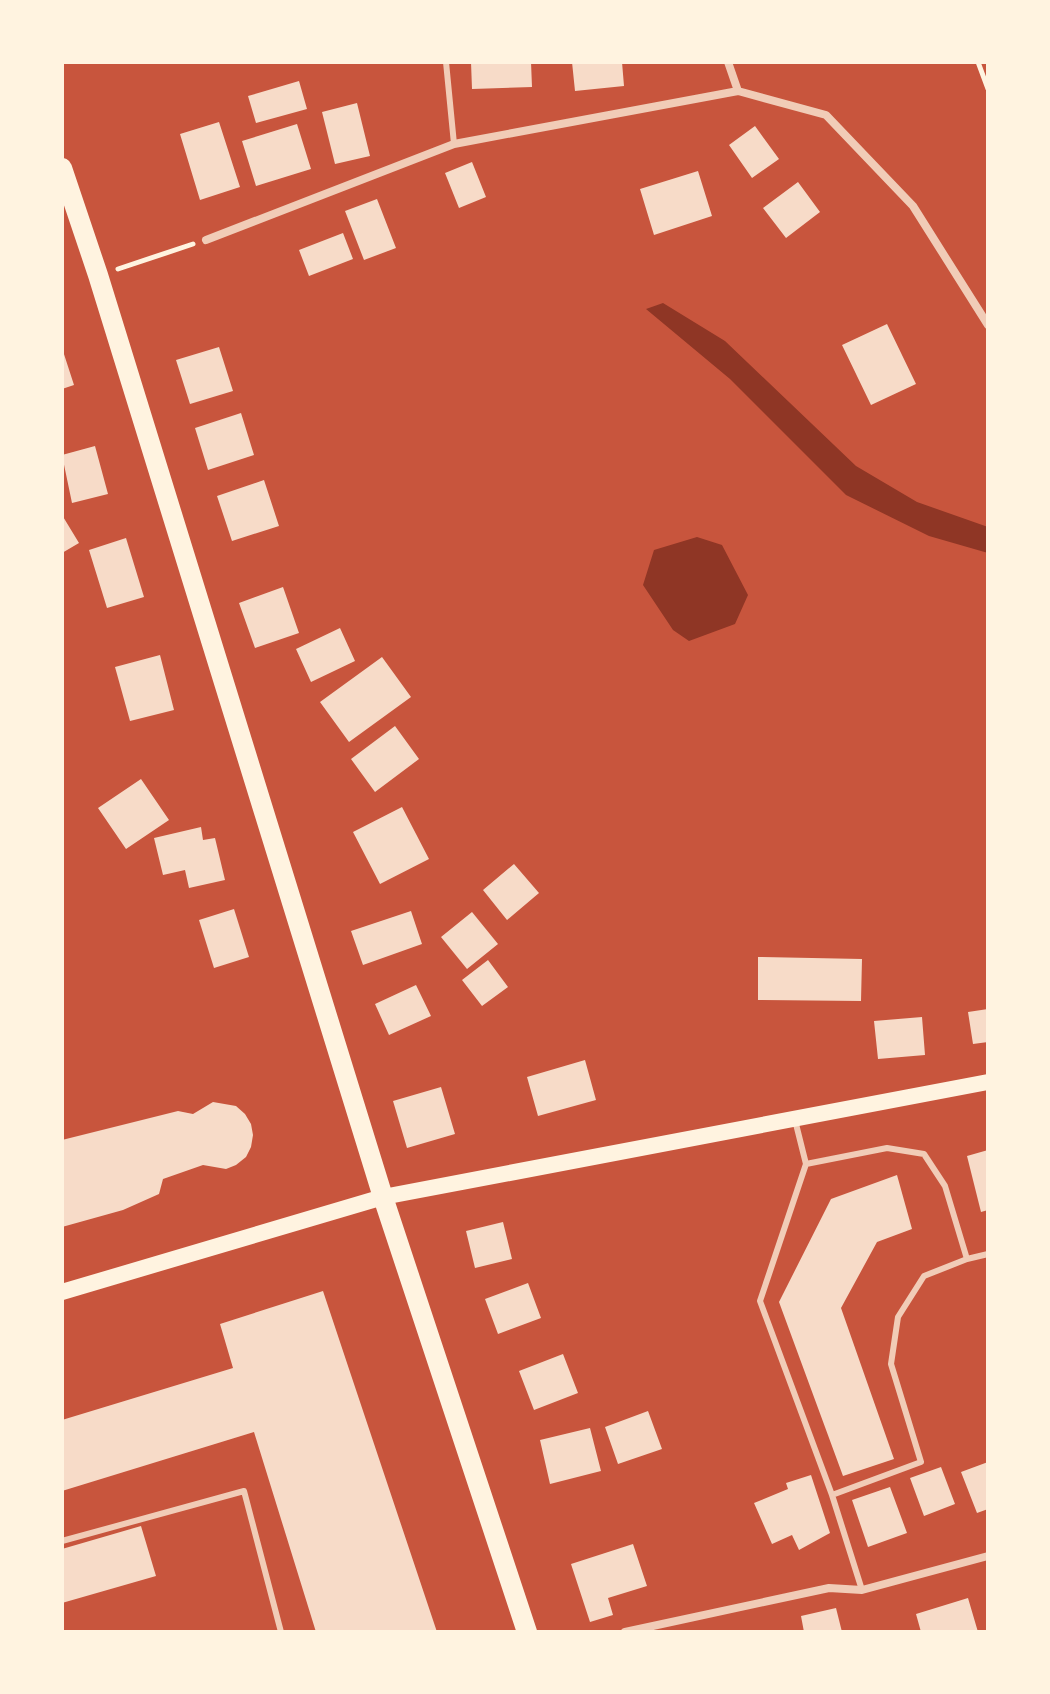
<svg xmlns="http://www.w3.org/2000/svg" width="1050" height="1694" font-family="'DM Sans',sans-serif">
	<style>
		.water { fill: #8f3625 }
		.building { fill: #f7dbc8 }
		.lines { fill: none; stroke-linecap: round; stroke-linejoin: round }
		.path { stroke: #fff3e0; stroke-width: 5 }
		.service { stroke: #f1ccb7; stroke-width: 6 }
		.minor { stroke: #f1ccb7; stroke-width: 8 }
		.secondary { stroke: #fff3e0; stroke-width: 16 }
		.primary { stroke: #fff3e0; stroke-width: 20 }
	</style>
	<rect width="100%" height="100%" fill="#c8553d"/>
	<path class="water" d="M663 303 725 341 856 466 917 502 988 527V553L929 536 846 495 730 379 646 309Z
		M697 537 722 545 748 595 735 624 689 641 673 630 643 585 654 550Z"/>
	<path class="building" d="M471 62H531L532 87 472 89Z
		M572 62H622L624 86 575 91Z
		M299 81 307 109 256 123 248 96Z
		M357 103 370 156 335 164 322 112Z
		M219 122 240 187 200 200 180 134Z
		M297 124 311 169 256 186 242 141Z
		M755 126 779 159 752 178 729 145Z
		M472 162 486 197 459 208 445 173Z
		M698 171 712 216 654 235 640 189Z
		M798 182 820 212 786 238 763 208Z
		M377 199 396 248 364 260 345 211Z
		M343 233 353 259 309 276 299 250Z
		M887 324 916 384 871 405 842 345Z
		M219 347 233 391 190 404 176 360Z
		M62 348 74 385 62 389Z
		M241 413 254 455 208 470 195 428Z
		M95 446 108 494 72 503 62 455Z
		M264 480 279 526 232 541 217 496Z
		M62 515 79 543 62 553Z
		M126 538 144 597 107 608 89 550Z
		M283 587 299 633 255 648 239 603Z
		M340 628 355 661 311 682 296 649Z
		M160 655 174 710 130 721 115 667Z
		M382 657 411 697 349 742 320 702Z
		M395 726 419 759 375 792 351 759Z
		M141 779 169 820 126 849 98 808Z
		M402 807 429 859 380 884 353 832Z
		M201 827 203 840 215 838 225 880 189 888 185 870 163 875 154 838Z
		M514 864 539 893 507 920 483 890Z
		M234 909 249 957 214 968 199 920Z
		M411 911 422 944 363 965 351 931Z
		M472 912 498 944 467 969 441 937Z
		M758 957 862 959 861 1001 758 1000Z
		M488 960 508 987 482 1006 462 980Z
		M416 985 431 1016 389 1035 375 1004Z
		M988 1009V1042L973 1044 968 1012Z
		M922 1017 925 1055 878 1059 874 1021Z
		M585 1060 596 1100 538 1116 527 1077Z
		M441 1087 455 1134 407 1148 393 1101Z
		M213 1102 236 1106 245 1114 251 1124 253 1135 251 1147 246 1157 236 1165 226 1169 203 1165 163 1179 159 1194 123 1210 62 1227V1140L178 1111 193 1114Z
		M988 1150V1210L981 1212 967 1156Z
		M897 1175 912 1229 877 1242 841 1308 894 1459 843 1476 779 1302 831 1199Z
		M503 1222 512 1259 475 1268 466 1231Z
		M528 1283 541 1318 498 1334 485 1299Z
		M323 1291 351 1375 437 1632H316L254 1432 62 1491V1420L233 1368 220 1324Z
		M563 1354 578 1393 534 1410 519 1371Z
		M648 1411 662 1449 618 1464 605 1427Z
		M590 1428 601 1471 550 1484 540 1440Z
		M988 1462V1509L977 1513 961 1472Z
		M941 1467 955 1504 924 1516 910 1478Z
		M811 1475 830 1533 799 1550 792 1535 772 1544 754 1503 788 1489 786 1483Z
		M890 1487 907 1533 868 1547 852 1500Z
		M141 1526 156 1576 62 1603V1549Z
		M633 1544 647 1586 608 1598 613 1615 590 1622 571 1564Z
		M968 1598 978 1632H921L916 1614Z
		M836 1608 842 1632H804L801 1616Z"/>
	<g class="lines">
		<path class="path" d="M978 62 988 89
			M118 269 193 244"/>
		<path class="service" d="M446 62 454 144
			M795 1120 806 1164 760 1301 832 1495 862 1590
			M806 1164 887 1148 924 1154 945 1186 967 1259
			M832 1495 921 1462 891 1364 898 1317 924 1276 967 1259 988 1254
			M62 1541 244 1491 281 1632"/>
		<path class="minor" d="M728 62 738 91 826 115 913 206 988 325
			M206 240 454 144 738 91
			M625 1632 829 1588 862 1590 988 1556"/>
		<path class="secondary" d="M62 1292 383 1197 988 1082"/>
		<path class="primary" d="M62 168 98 275 383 1197 527 1632"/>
	</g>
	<rect width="1050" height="1694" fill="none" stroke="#fff3e0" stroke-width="128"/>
</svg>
